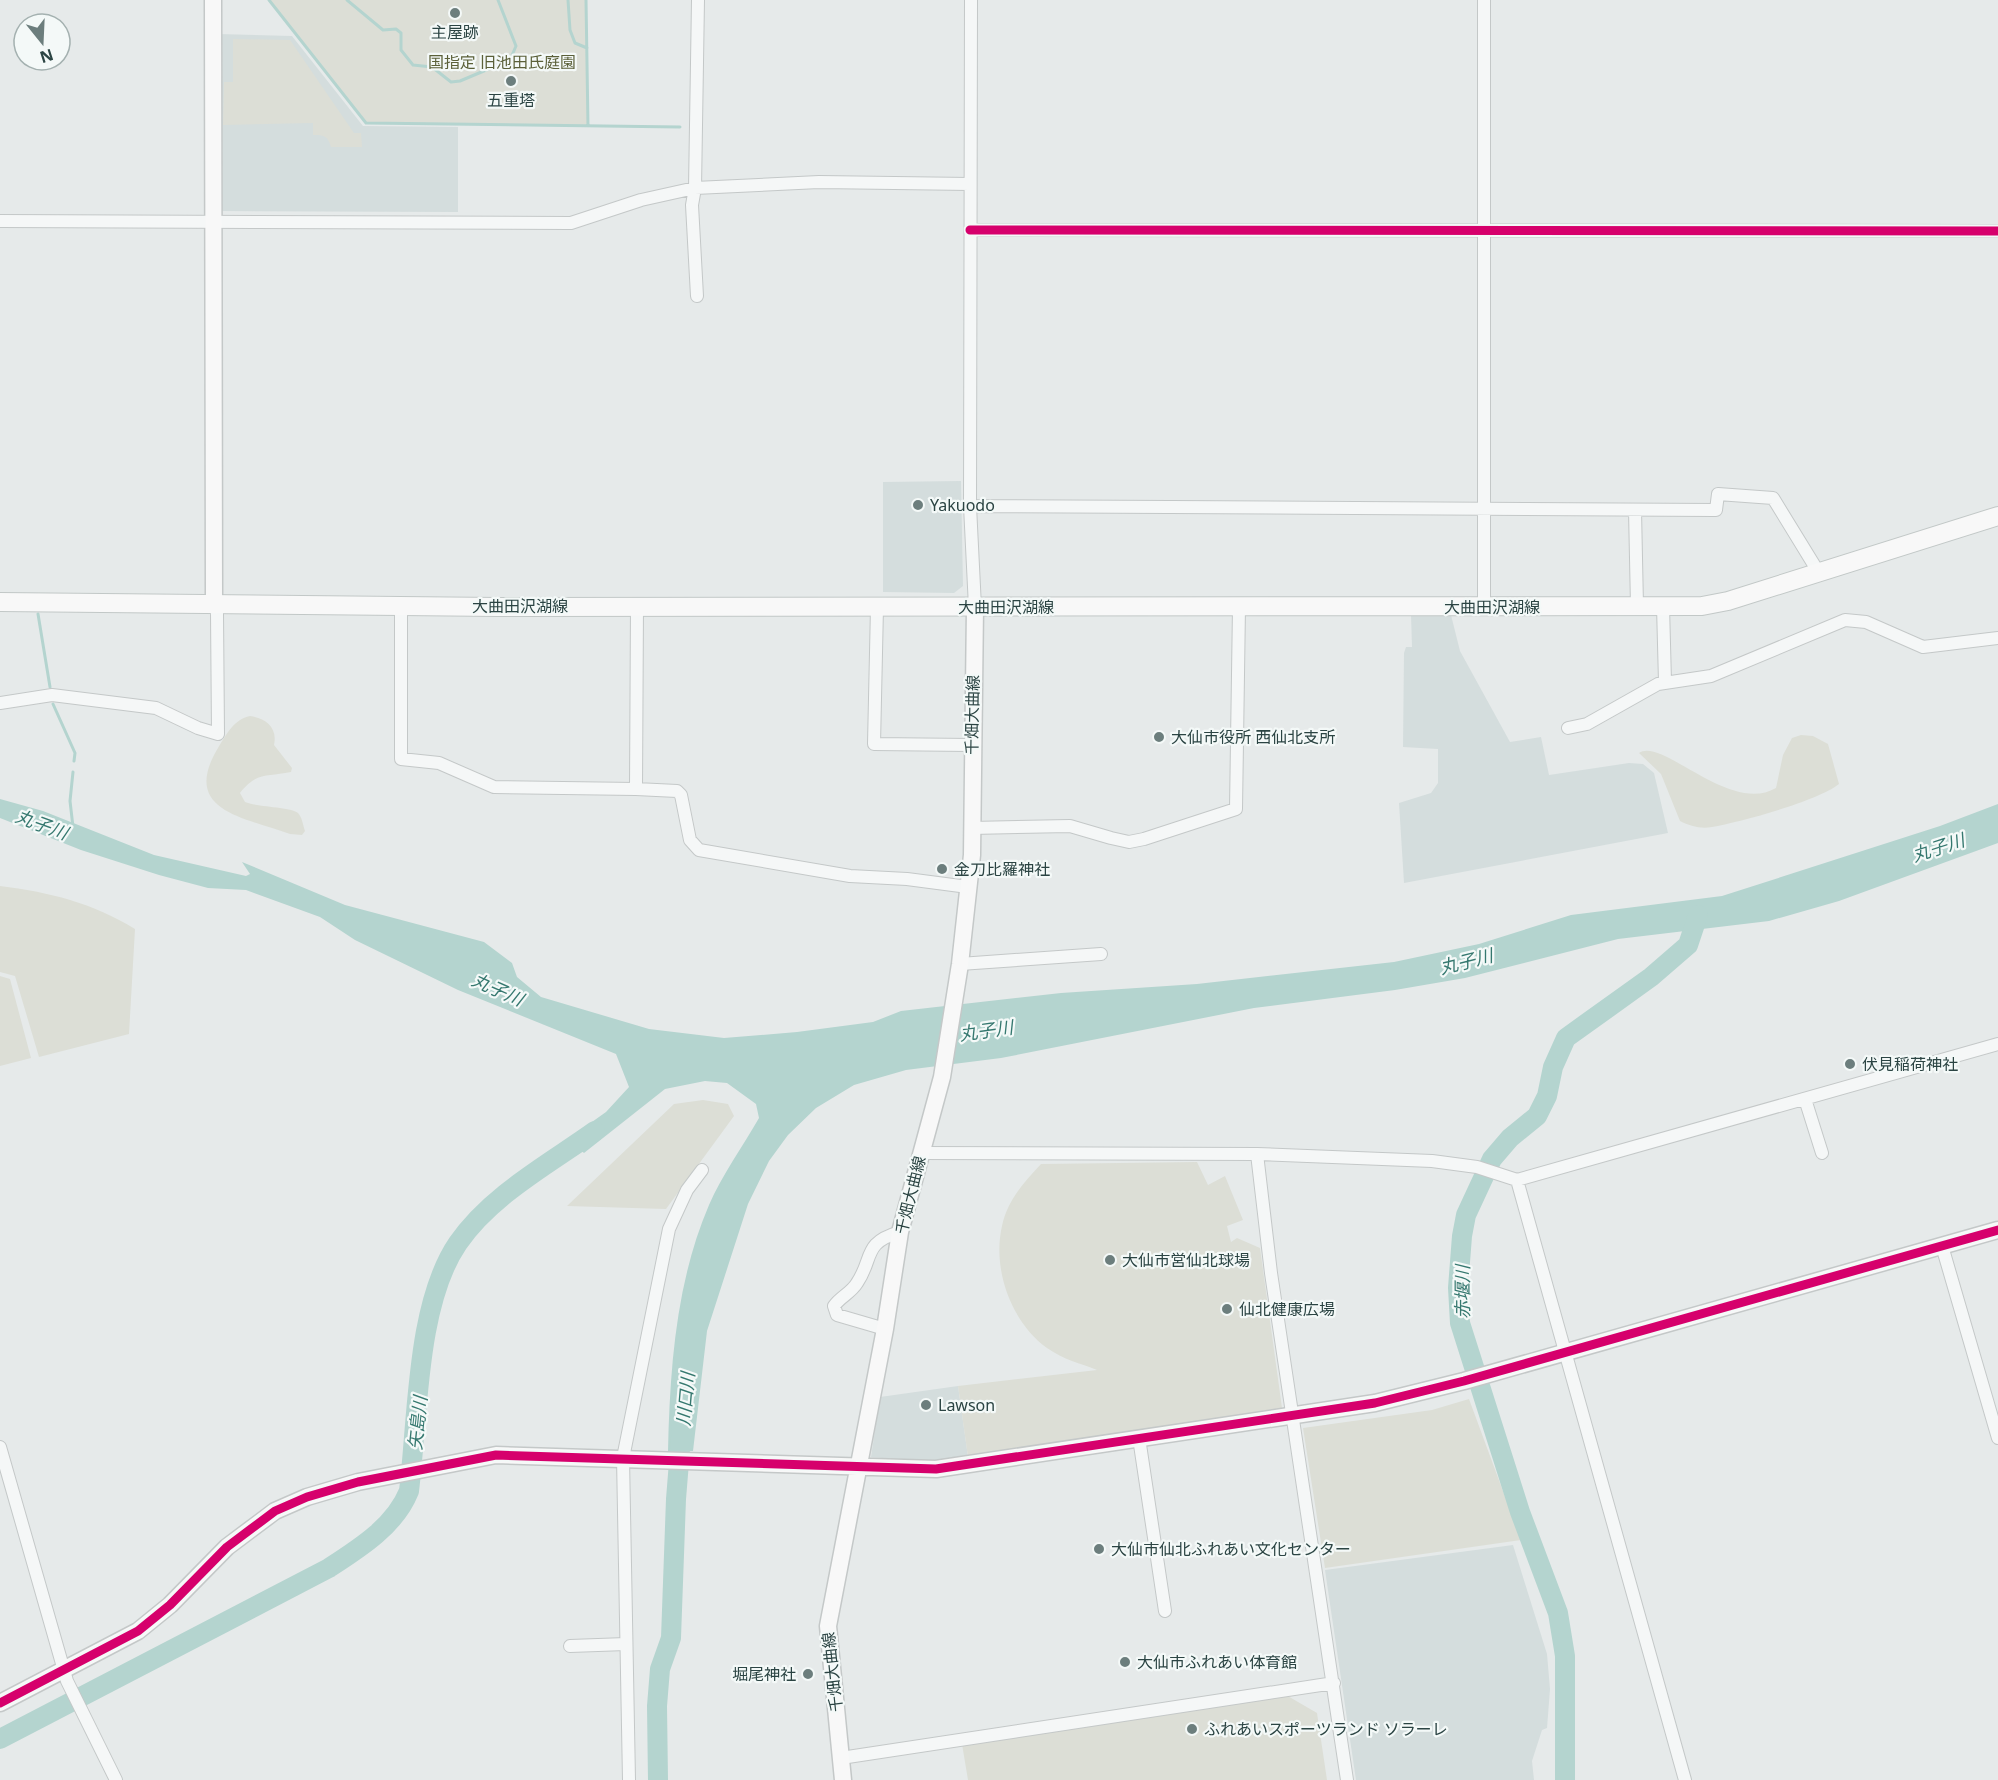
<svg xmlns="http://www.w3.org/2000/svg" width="1998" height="1780" font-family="'Noto Sans','Noto Sans JP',sans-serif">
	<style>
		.built { fill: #d4dddd }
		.green { fill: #dcded6 }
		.water { fill: #b4d4cf }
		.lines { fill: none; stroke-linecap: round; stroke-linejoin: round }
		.stream { stroke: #b4d4cf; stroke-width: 3 }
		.river { stroke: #b4d4cf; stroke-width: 20 }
		.street-casing { stroke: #c4c8c8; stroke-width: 14 }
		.secondary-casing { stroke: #c4c8c8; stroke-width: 19 }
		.primary-casing { stroke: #c2c8c7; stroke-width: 20 }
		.street { stroke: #f5f7f7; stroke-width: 12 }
		.secondary { stroke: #f8f8f8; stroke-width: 16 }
		.primary { stroke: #f8f8f8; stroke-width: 18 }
		.cycleway-casing { stroke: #f4f9f8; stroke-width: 13 }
		.cycleway { stroke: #d6006c; stroke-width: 9 }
		.poi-dot { fill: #6c7e7d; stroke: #f4f9f8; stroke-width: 2 }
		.labels { text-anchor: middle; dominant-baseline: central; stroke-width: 4.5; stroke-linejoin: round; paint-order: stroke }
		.poi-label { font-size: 16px; fill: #2b4443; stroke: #f4f9f8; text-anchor: start }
		.park-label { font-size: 16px; fill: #5b6039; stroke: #f4f9f8 }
		.street-label { font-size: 16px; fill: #2b4443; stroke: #f4f9f8 }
		.water-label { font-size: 18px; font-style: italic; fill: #35786f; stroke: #f4f9f8 }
	</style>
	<rect width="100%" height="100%" fill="#e6eaea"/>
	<path class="built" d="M218 34 292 36 363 126 458 127V212L219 211Z
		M961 481 963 586 954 593 883 592V482Z
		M1411 614 1451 615 1460 651 1510 742 1541 737 1549 775 1629 763 1643 764 1654 773 1668 833 1404 883 1399 803 1431 793 1438 783V749L1403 747 1404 653 1406 647H1412Z
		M958 1386 968 1457 937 1463 871 1457 880 1397Z
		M1513 1545 1547 1654 1550 1689 1547 1728 1542 1730 1532 1761 1534 1780H1356L1325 1570Z"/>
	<path class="green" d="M269 0H586L588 126 366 123Z
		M233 39 290 40 354 133H361L362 147H331C328 136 324 135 313 135V123L223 125 224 82H233Z
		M250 716C265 718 278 727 274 745L292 768 291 772C268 777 257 771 240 793L245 802C257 807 292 807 298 813 302 817 303 825 305 831L302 835 290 834C244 817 180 811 218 748 226 735 234 719 250 716Z
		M1801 735 1813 736 1828 744 1839 784C1818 801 1740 822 1712 827 1700 829 1690 826 1680 821L1661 774 1639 753C1662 737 1730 815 1776 788L1783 755 1792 738Z
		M0 886C49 892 93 903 135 929L129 1034 39 1057 15 976 0 972Z
		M0 976 10 979 31 1058 0 1066Z
		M703 1100 728 1104 734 1116 666 1209 567 1206 674 1104Z
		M1197 1162 1208 1185 1225 1176 1243 1220 1227 1226 1231 1242 1237 1238 1260 1248 1282 1408 968 1457 958 1386 1097 1370C1080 1363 1064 1360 1047 1348 1011 1322 992 1269 1002 1226 1007 1201 1024 1182 1041 1164Z
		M1469 1399 1521 1540 1325 1568 1303 1428 1432 1410Z
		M1286 1695 1317 1713 1327 1780H968L962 1744Z"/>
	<path class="water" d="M0 799 43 811 154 855 246 876 250 874 242 862 345 905 484 942 512 963 517 977 541 997 649 1029 724 1038 797 1032 873 1022 901 1011 1061 993 1197 984 1394 962 1479 944 1571 915 1722 896 1940 826 1998 804V843L1839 901 1769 921 1618 939 1465 978 1395 990 1254 1008 1001 1058 906 1070 854 1085 816 1108 788 1135 769 1161 748 1204 707 1331 693 1451H668C670 1367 676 1282 709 1205 722 1175 743 1146 759 1118L756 1104 727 1083 705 1081 665 1089 584 1153 568 1139 606 1112 629 1087 616 1054 458 990 355 940 320 917 246 890 208 888 159 875 81 850 0 818Z"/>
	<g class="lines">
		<path class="stream" d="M269 0 366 123 680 127
			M347 0 383 30 396 29 401 33V50L413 65 432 67 451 82 460 81 510 60 516 46 498 0
			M568 0 570 30 575 43 587 48
			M586 0 588 126
			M38 614 50 687
			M53 704 75 753 74 761
			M73 827 70 801 73 772"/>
		<path class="river" d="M0 1739 329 1568C360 1548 395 1526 409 1491 418 1418 416 1304 458 1243 491 1195 549 1164 595 1131
			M658 1780 657 1706 660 1669 671 1638 676 1499 682 1425
			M1565 1780V1656L1558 1613 1520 1512 1460 1323 1458 1288 1462 1236 1466 1215 1492 1159 1510 1138 1537 1116 1547 1096 1553 1067 1566 1038 1651 977 1688 945 1698 915"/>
		<defs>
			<path id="street" d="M971 0 970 506 975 607
				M0 221 571 223 641 200 695 188 819 182 970 184
				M970 230 1998 231
				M697 296 692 205 695 188 698 0
				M970 506 1716 510 1718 494 1773 498 1819 573
				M1635 510 1637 606
				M401 605V759L439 763 494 787 636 789 637 606
				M1663 606 1665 682
				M877 607 874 744 971 745
				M1484 607V0
				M0 703 52 695 156 708 198 728 218 734 217 613 214 603
				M1568 728 1587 724 1658 684 1711 676 1845 620 1866 622 1923 647 1998 638
				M636 789 677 791 681 795 690 840 699 850 850 876 907 879 968 887
				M971 828 1070 826 1111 838 1129 842 1144 839 1236 809 1239 607
				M960 964 1101 954
				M1805 1099 1822 1153
				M920 1153 1257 1154 1432 1161 1477 1167 1517 1180 1998 1044
				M1257 1154 1271 1273 1347 1780
				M1517 1180 1685 1780
				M1942 1246 1998 1438
				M885 1329 837 1315 834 1306C840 1297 851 1293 857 1283 874 1258 862 1243 900 1232
				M1139 1438 1165 1611
				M0 1447 67 1681 116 1780
				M570 1646 626 1644
				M841 1758 1334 1683
				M629 1780 623 1458 669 1229 687 1190 702 1170"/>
			<path id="secondary" d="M213 0 214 603
				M0 1703 138 1631 170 1605 227 1547 275 1511 307 1497 358 1482 496 1455 936 1469 1375 1403 1464 1381 1998 1230
				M843 1780 828 1626 885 1329 900 1232 942 1077 960 964 972 855 975 607"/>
			<path id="primary" d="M0 602 498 607 1702 606 1728 601 1998 516"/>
		</defs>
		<use href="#street" class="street-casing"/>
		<use href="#secondary" class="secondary-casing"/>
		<use href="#primary" class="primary-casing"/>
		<use href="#street" class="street"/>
		<use href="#secondary" class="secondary"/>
		<use href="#primary" class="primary"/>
		<defs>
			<path id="cycleway" d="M970 230 1998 231
				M0 1703 138 1631 170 1605 227 1547 275 1511 307 1497 358 1482 496 1455 936 1469 1375 1403 1464 1381 1998 1230"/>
		</defs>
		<use href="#cycleway" class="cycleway-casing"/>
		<use href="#cycleway" class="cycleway"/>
	</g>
	<g class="poi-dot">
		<circle cx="455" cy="13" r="6"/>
		<circle cx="511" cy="81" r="6"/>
		<circle cx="918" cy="505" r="6"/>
		<circle cx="1159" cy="737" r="6"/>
		<circle cx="942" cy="869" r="6"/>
		<circle cx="1850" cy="1064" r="6"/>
		<circle cx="1110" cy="1260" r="6"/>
		<circle cx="1227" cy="1309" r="6"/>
		<circle cx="926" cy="1405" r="6"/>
		<circle cx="1099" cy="1549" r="6"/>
		<circle cx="1125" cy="1662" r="6"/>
		<circle cx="808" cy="1674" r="6"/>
		<circle cx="1192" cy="1729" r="6"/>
	</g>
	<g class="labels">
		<g class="poi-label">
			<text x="455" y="32" text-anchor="middle">主屋跡</text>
			<text x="511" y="100" text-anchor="middle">五重塔</text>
			<text x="930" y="505">Yakuodo</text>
			<text x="1171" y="737">大仙市役所 西仙北支所</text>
			<text x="954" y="869">金刀比羅神社</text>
			<text x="1862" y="1064">伏見稲荷神社</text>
			<text x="1122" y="1260">大仙市営仙北球場</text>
			<text x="1239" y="1309">仙北健康広場</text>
			<text x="938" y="1405">Lawson</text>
			<text x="1111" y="1549">大仙市仙北ふれあい文化センター</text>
			<text x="1137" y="1662">大仙市ふれあい体育館</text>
			<text x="796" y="1674" text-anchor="end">堀尾神社</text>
			<text x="1204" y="1729">ふれあいスポーツランド ソラーレ</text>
		</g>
		<g class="park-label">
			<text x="502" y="62">国指定 旧池田氏庭園</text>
		</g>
		<g class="street-label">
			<text x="520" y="606">大曲田沢湖線</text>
			<text x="1006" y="607">大曲田沢湖線</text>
			<text x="1492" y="607">大曲田沢湖線</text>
			<text transform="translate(972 715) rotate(-89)">千畑大曲線</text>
			<text transform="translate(910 1195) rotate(-76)">千畑大曲線</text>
			<text transform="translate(832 1672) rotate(-96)">千畑大曲線</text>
		</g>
		<g class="water-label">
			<text transform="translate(42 824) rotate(20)">丸子川</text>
			<text transform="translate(1938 847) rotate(-18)">丸子川</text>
			<text transform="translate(1466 961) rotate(-14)">丸子川</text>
			<text transform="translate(498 989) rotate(24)">丸子川</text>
			<text transform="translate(986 1030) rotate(-8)">丸子川</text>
			<text transform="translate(1462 1292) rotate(-90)">赤堰川</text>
			<text transform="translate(685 1399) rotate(-85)">川口川</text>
			<text transform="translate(417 1423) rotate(-84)">矢島川</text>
		</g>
	</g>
	<g transform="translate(42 42) rotate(162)"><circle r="28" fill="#f4f9f8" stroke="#a4b1b0" stroke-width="1.5"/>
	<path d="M0-4.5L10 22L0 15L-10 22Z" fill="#6c7e7d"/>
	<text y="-9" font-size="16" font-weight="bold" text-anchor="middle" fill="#2b4443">N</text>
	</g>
</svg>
